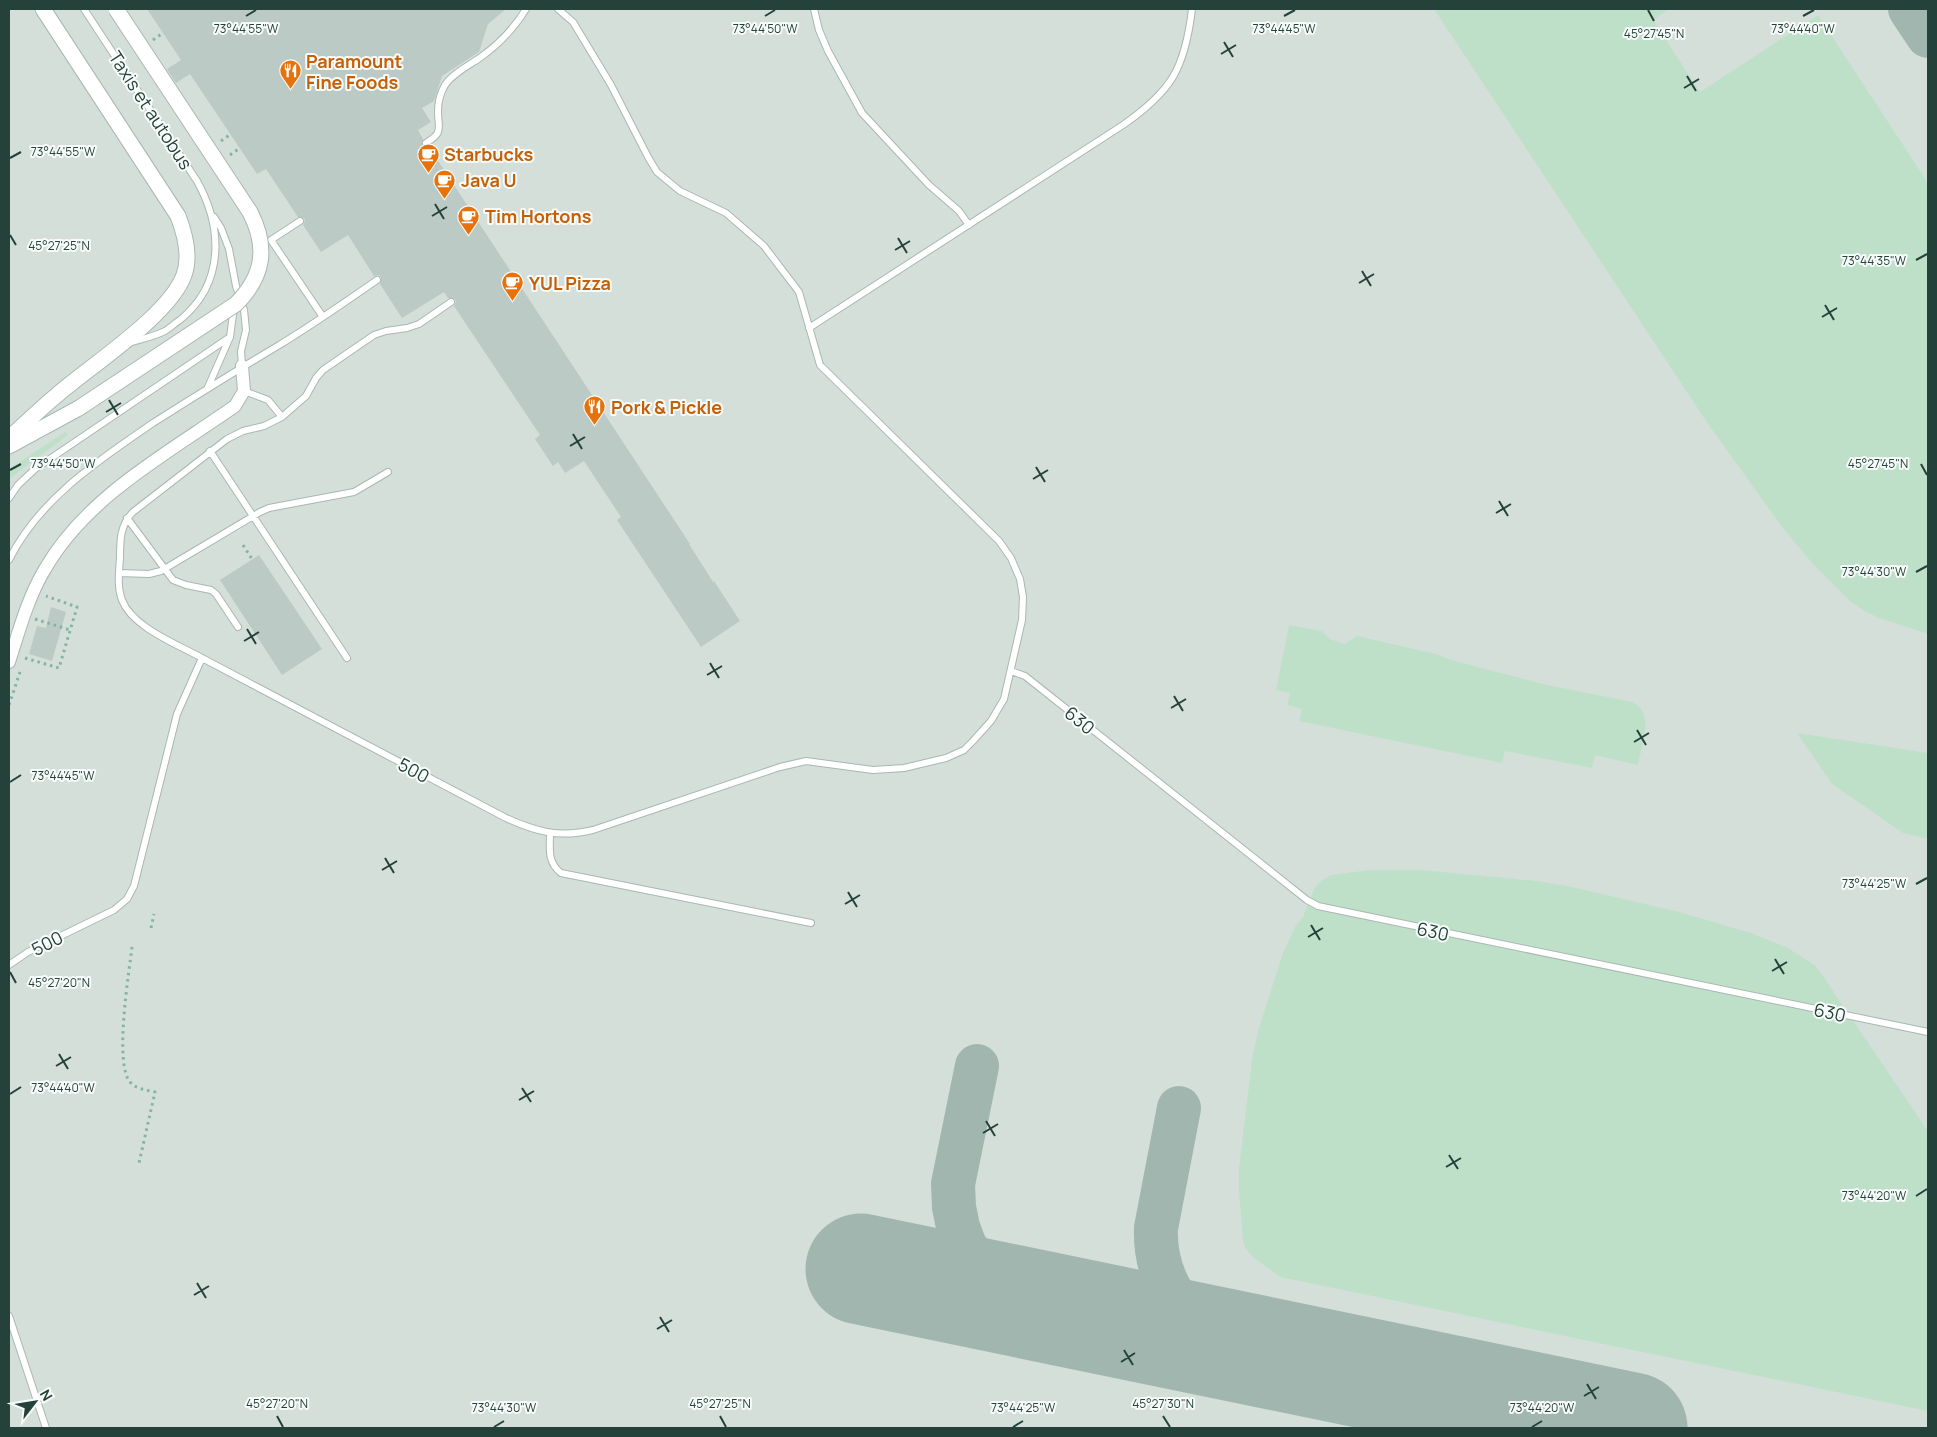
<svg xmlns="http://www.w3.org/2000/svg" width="1937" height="1437" font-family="Manrope,sans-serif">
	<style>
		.built { fill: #d4dfda }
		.green { fill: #bfe0c8 }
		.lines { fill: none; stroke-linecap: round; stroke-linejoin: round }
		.taxiway { stroke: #a2b6b0; stroke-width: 44 }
		.runway { stroke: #a2b6b0; stroke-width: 111 }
		.building { fill: #bbcac4 }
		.service-casing { stroke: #a8b8b2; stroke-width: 8 }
		.minor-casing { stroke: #a8b8b2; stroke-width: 14 }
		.tertiary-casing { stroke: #a8b8b2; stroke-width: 17 }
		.path { stroke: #86b3a5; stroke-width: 3; stroke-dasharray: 2.5 4; stroke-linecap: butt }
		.service { stroke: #fff; stroke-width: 6 }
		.minor { stroke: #fff; stroke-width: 12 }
		.tertiary { stroke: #fff; stroke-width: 15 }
		.tertiary-bridge-casing { stroke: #a8b8b2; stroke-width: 17; stroke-linecap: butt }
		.tertiary-bridge { stroke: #fff; stroke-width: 15 }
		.ticks { fill: none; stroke: #24423a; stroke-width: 2 }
		.labels { text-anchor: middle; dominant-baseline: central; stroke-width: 4; stroke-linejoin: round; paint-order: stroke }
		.food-label { font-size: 18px; font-weight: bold; fill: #c56008; stroke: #f7fbf9; text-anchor: start }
		.street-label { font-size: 18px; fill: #24423a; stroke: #f7fbf9 }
		.ticks-label { font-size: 12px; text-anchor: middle; fill: #24423a; stroke: #f7fbf9; stroke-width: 4; stroke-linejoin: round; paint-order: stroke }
	</style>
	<rect width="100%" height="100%" fill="#e6efeb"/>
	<path class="built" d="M9 9H1928V1428H9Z"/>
	<path class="green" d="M1434 9H1669L1653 20 1700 92 1818 15 1928 183V634L1879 618 1863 610 1851 602 1812 563 1782 527 1708 424Z
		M65 432 68 435 9 479V469Z
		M1289 625 1322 631 1330 639 1345 644 1357 636 1436 654 1451 660 1543 684 1632 702C1656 713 1641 746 1638 765L1595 755 1592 768 1505 751 1502 763 1299 721 1302 709 1287 705 1290 693 1276 690Z
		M1797 733 1928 753V839L1903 833 1832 784Z
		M1370 870H1420L1537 881 1572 887 1679 912 1751 933 1788 948 1816 966 1928 1131V1411L1280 1277 1253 1257 1246 1249 1243 1241 1239 1191V1168L1252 1060 1258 1031 1283 953 1296 925 1303 917 1314 889 1322 880 1331 875Z"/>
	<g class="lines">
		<path class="taxiway" d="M1910 9 1928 36
			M977 1066 953 1184 954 1207 958 1227 965 1246 978 1264 992 1279 1001 1286 1034 1301 1187 1333 1197 1339
			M1179 1108 1156 1228C1154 1276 1181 1323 1228 1340 1245 1347 1266 1349 1284 1353L1289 1358"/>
		<path class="runway" d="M861 1269 1632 1428"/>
	</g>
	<path class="building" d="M147 9H506L488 24 479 52 442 76 434 101 422 108 431 122 418 130 423 139 422 145 424 148 429 147 690 544H689L713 582 714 581 740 621 701 647 617 520 621 517 584 461 565 473 558 462 553 466 535 439 540 435 454 306 456 302 455 299 448 298 444 292 402 318 380 284 381 278 379 275 374 276 348 235 321 252 303 225 305 221 304 218 298 217 266 169 257 174 190 74 176 83 167 69 181 60Z
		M259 555 322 649 282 675 220 580Z
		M51 607 66 612 52 661 29 654 37 626 46 628Z"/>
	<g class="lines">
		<defs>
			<path id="service" d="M84 9 197 181C223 228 225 283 180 320 175 323 170 328 165 331 155 336 142 339 132 342
				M814 9 819 30 828 51 862 113 929 185 959 211 969 225
				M426 143C444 132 438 129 438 111 438 103 441 92 445 85 453 73 470 65 481 57 499 44 515 27 526 9
				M214 217 221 228 229 249 236 286 244 310 246 330 241 351 242 366
				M300 221 271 240 323 317
				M451 302 419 324 407 328 386 331 374 335 323 370 316 378 306 396 282 417 264 426 243 431 227 439 133 512C120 525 120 540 120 558 119 572 117 587 122 600 132 627 177 644 202 658L506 818C537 832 559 838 593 830L780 767 806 761 873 770 904 768 946 758 964 750 973 741 991 721 1004 699 1022 620 1023 597 1020 579 1011 558 999 541 820 365 799 292 764 246 726 213 680 191 657 172 648 157 611 85 573 22 558 9
				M809 328 1123 125C1172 91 1185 68 1192 9
				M208 387 230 337 234 307
				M244 391 268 400 282 417
				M210 451 347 658
				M9 498 18 485 35 469 230 337
				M127 518 173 580 186 585 211 590 216 594 238 627
				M9 560C39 499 99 460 153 423 194 397 234 372 276 347 311 326 344 303 377 280
				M119 573 149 574 161 571 260 512 269 508 354 492 388 472
				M1011 671 1025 676 1307 900 1318 906 1928 1032
				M550 833C550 849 547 862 561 873L811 923
				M9 965 28 952 114 910 127 899 134 886 177 714 202 658
				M9 1316 46 1428"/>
			<path id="minor" d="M9 662C19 631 28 597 45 569 87 496 168 453 235 406L244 391 242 366"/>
			<path id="tertiary" d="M9 438C25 424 40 409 57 395 90 366 170 315 184 275 191 256 185 234 178 216L43 9
				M9 446 79 408"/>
		</defs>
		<use href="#service" class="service-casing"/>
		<use href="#minor" class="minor-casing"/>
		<use href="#tertiary" class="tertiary-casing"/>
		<path class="path" d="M153 40 163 33
			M221 141 231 134
			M230 155 240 148
			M243 545 252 559
			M35 619 70 630
			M25 658 59 668 77 607 46 596
			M9 705 20 672
			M151 928 154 914
			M132 947C129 973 114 1063 130 1082 136 1089 146 1090 155 1092L139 1163"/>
		<use href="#service" class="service"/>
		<use href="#minor" class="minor"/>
		<use href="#tertiary" class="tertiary"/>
		<defs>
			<path id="tertiary-bridge" d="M79 408 236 304C264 276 268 247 250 212L116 9"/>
		</defs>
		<use href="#tertiary-bridge" class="tertiary-bridge-casing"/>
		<use href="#tertiary-bridge" class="tertiary-bridge"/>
	</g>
	<path class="ticks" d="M1648 10 1654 21M246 16 256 10M765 16 775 10M1284 16 1295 10M1803 16 1814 10M1224 42 1233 57M1221 54 1236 45M1687 76 1696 91M1684 88 1699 79M10 158 21 152M435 204 444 219M432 216 447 207M10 235 16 245M898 238 907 253M895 250 910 241M1916 260 1927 254M1362 271 1371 286M1359 283 1374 274M1825 305 1834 320M1822 317 1837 308M109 400 118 415M106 412 121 403M573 434 582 449M570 446 585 437M1921 464 1927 475M1036 467 1045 482M10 470 21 464M1033 479 1048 470M1499 501 1508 516M1496 513 1511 504M1916 572 1927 566M247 629 256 644M244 641 259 632M710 663 719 678M707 675 722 666M1174 696 1183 711M1171 708 1186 699M1637 730 1646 745M1634 742 1649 733M10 782 21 775M385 858 394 873M382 870 397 861M1916 884 1927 878M848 892 857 907M845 904 860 895M1311 925 1320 940M1308 937 1323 928M1775 959 1784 974M1772 971 1787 962M10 972 16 983M59 1054 68 1069M56 1066 71 1057M522 1088 531 1102M10 1094 21 1087M519 1100 534 1091M986 1121 995 1136M983 1133 998 1124M1449 1155 1458 1169M1446 1167 1461 1158M1916 1196 1927 1189M197 1283 206 1298M194 1295 209 1286M660 1317 669 1332M657 1329 672 1320M1124 1350 1133 1365M1121 1362 1135 1353M1587 1384 1596 1399M1584 1396 1599 1387M277 1416 283 1427M720 1416 726 1427M1163 1416 1170 1427M494 1427 504 1421M1013 1427 1023 1421M1532 1427 1542 1421"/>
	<defs>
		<symbol id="restaurant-pin" viewBox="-11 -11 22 30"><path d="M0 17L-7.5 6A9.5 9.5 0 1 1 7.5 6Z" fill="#e8710a" stroke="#f7fbf9"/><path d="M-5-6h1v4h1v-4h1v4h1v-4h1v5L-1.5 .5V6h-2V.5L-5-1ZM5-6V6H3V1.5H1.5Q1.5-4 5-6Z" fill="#fff"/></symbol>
		<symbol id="cafe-pin" viewBox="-11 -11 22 30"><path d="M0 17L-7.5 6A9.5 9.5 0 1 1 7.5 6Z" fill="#e8710a" stroke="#f7fbf9"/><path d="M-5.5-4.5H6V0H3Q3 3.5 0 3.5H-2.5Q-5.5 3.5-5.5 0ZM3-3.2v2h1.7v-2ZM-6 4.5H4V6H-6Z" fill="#fff"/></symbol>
	</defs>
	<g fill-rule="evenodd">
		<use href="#restaurant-pin" x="278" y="58" width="25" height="34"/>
		<use href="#cafe-pin" x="416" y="142" width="25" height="34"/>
		<use href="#cafe-pin" x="432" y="168" width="25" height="34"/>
		<use href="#cafe-pin" x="456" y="204" width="25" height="34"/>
		<use href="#cafe-pin" x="500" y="270" width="25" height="34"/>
		<use href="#restaurant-pin" x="582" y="394" width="25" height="34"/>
	</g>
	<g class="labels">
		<g class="food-label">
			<text x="306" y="61">Paramount<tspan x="306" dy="21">Fine Foods</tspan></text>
			<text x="444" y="154">Starbucks</text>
			<text x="461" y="180">Java U</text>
			<text x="485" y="216">Tim Hortons</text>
			<text x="529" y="283">YUL Pizza</text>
			<text x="611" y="407">Pork &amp; Pickle</text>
		</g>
		<g class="street-label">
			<text transform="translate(151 110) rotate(57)">Taxis et autobus</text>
			<text transform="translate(1080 720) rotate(39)">630</text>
			<text transform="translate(414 770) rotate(28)">500</text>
			<text transform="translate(1433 931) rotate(12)">630</text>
			<text transform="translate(47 943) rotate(-27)">500</text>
			<text transform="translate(1830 1012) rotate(12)">630</text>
		</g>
	</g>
	<g class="ticks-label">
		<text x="246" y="33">73°44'55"W</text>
		<text x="765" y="33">73°44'50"W</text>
		<text x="1284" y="33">73°44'45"W</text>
		<text x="1803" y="33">73°44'40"W</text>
		<text x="1654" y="38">45°27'45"N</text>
		<text x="63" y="156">73°44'55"W</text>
		<text x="59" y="250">45°27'25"N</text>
		<text x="1874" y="265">73°44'35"W</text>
		<text x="63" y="468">73°44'50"W</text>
		<text x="1878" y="468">45°27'45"N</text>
		<text x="1874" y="576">73°44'30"W</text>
		<text x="63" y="780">73°44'45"W</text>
		<text x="1874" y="888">73°44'25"W</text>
		<text x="59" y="987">45°27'20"N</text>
		<text x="63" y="1092">73°44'40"W</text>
		<text x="1874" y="1200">73°44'20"W</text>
		<text x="277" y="1408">45°27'20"N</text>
		<text x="720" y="1408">45°27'25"N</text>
		<text x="1163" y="1408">45°27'30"N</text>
		<text x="504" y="1412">73°44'30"W</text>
		<text x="1023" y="1412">73°44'25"W</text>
		<text x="1542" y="1412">73°44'20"W</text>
	</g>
	<rect width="1937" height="1437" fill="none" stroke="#24423a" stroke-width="20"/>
	<g transform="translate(35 1402) rotate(59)" stroke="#f7fbf9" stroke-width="4" paint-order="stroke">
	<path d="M0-4L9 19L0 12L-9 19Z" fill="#24423a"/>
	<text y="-8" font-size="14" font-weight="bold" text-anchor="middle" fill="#24423a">N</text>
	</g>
</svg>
